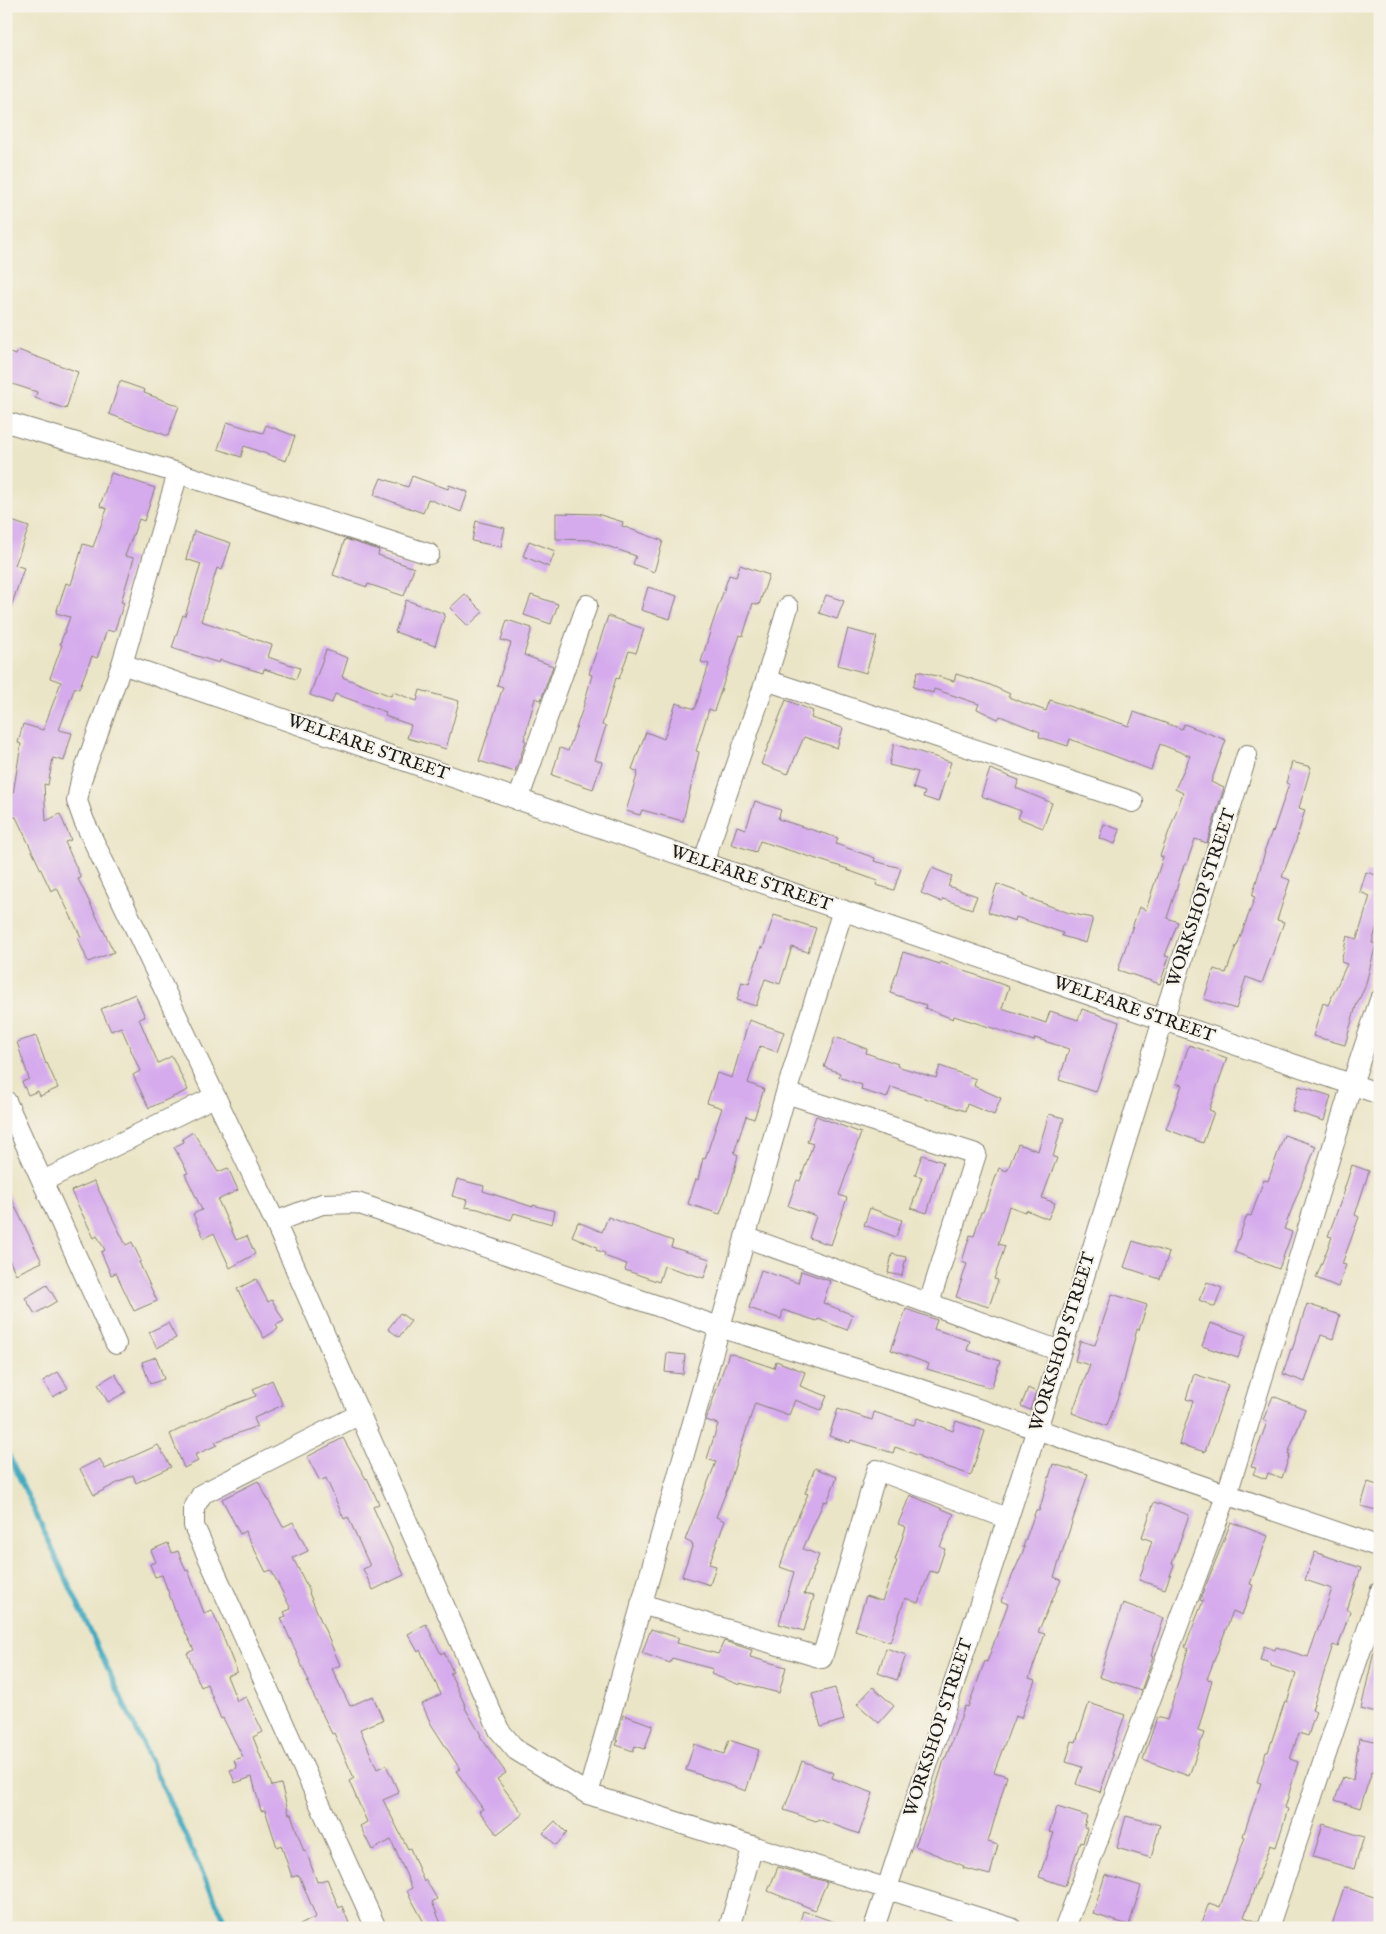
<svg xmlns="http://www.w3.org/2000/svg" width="1386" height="1934" font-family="'IM FELL English',serif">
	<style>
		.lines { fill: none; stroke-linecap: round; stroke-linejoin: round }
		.stream { stroke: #41abc1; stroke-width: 5 }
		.building { fill: #d5abed }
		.minor-casing { stroke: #848072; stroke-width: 22 }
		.minor { stroke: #fff; stroke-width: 20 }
		.labels { text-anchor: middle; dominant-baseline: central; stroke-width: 4; stroke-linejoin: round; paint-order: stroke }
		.street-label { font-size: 18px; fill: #1c1c1c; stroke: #f7f3e8 }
	</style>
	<rect width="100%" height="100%" fill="#f7f3e8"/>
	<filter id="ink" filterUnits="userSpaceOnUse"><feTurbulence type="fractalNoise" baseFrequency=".02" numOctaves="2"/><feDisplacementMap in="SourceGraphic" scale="10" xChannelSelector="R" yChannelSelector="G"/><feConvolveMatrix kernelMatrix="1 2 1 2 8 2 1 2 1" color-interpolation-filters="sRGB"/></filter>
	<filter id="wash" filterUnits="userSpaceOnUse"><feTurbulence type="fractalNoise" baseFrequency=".0096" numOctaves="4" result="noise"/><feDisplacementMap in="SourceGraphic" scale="20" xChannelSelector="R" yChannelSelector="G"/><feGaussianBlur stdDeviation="1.12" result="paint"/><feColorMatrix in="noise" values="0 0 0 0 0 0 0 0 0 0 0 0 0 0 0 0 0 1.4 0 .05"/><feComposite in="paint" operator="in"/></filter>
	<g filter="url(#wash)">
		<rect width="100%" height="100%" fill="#ebe5c7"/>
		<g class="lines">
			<path class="stream" d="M6 1449 228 1928"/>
		</g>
		<g id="blocks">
			<path class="building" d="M18 350 78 372 66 409 35 398 37 392 6 382V352L16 355Z
				M120 381 145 390 144 393 179 406 168 436 109 414Z
				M227 422 263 433 266 425 295 436 286 461 244 446 241 457 218 449Z
				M111 473 155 488 144 521 139 519 125 556 134 558 121 602 124 603 114 632 107 630 97 658 92 656 79 689 75 687 59 730 72 733 64 761 53 758 48 785 44 784 46 821 60 814 71 840 65 842 81 878 78 879 114 952 88 962 78 938 81 937 57 888 51 891 16 817 8 818 7 794H13L21 744 18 743 23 724 43 730 61 682 50 678 62 645 60 644 70 617 56 613 66 583 71 585 83 544 93 547 107 509 100 506Z
				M412 476 448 489 449 485 468 492 461 512 428 499 423 513 374 495 381 478 408 487Z
				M556 513 597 514 623 522 622 526 663 541 654 572 633 564 636 556 590 540 556 539Z
				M6 519 29 527 15 565 24 568 9 613 6 612Z
				M476 521 505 528 501 547 472 541Z
				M194 531 231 543 222 570 217 568 201 621 272 645 268 657 300 668 296 679 264 669 263 673 220 660 219 663 172 648 183 615 185 616 201 564 186 559Z
				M345 539 379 550 378 555 414 568 404 596 368 584 367 587 333 575Z
				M529 541 555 551 549 567 523 556Z
				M740 565 769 575 759 605 753 603 743 636 740 635 714 711 709 709 696 751 699 752 683 821 642 810 640 815 626 811 638 772 632 769 646 732 664 739 676 703 695 709 709 664 701 662 712 625 729 575 736 577Z
				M648 587 677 596 670 619 641 610Z
				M465 594 483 612 468 626 450 608Z
				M531 595 558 604 551 624 524 615Z
				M826 595 844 601 837 619 819 613Z
				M406 600 445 614 435 646 395 632Z
				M608 616 644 629 636 653 629 651 619 679 616 678 602 725 606 726 595 760 602 762 593 789 552 775 560 748 568 751 583 708 592 675 589 674Z
				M507 620 532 628 524 655 553 666 541 700 535 698 524 740 526 741 515 772 479 761 503 687 497 685 511 643 501 640Z
				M848 629 877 637 866 673 838 665Z
				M326 650 348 658 342 677 391 696 393 692 417 701 420 690 459 701 446 749 407 738 411 725 385 716 386 712 335 694 332 703 310 695Z
				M918 671 954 681 956 674 988 684 1010 694 1008 697 1046 711 1050 700 1129 726 1134 712 1182 729 1184 724 1226 740 1211 782 1224 788 1207 843 1195 839 1186 865H1184L1167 918 1178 922 1165 956 1169 957 1160 984 1118 970 1139 907 1146 910 1163 857 1160 856 1183 793 1175 789 1190 756 1160 744 1151 770 1070 739 1068 746 1039 737 1040 732 1000 716 998 719 977 709 979 704 934 689 933 693 913 687Z
				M786 700 813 711 811 718 843 728 837 748 804 737 788 774 761 764Z
				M894 744 951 762 938 802 923 797 925 792 913 788 918 772 889 765Z
				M1292 762 1311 767 1299 808 1305 810 1296 841 1282 877 1290 880 1277 920 1284 922 1262 983 1246 977 1236 1009 1204 999 1214 969 1226 973 1236 946H1237L1255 897 1252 896 1265 852H1264L1272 831 1273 832 1289 784 1286 783Z
				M990 769 1019 780 1016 788 1052 803 1043 828 1018 818 1021 811 981 796Z
				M755 801 781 810 778 819 838 838 836 844 875 858 874 861 901 868 894 890 876 885 878 881 847 870 848 869 760 841 756 852 731 844 737 826 746 829Z
				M1104 824 1120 830 1115 844 1099 838Z
				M932 868 952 876 948 886 977 896 972 909 943 899 942 902 921 893Z
				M1366 872 1380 876V916L1372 943 1376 944 1365 987 1356 1006 1345 1045 1313 1036 1323 1003 1328 1005 1347 964 1341 962 1347 936 1357 939 1370 896 1360 892Z
				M997 884 1024 894 1023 896 1069 913 1093 918 1086 943 1062 936 1063 933 1016 917 1015 921 988 912Z
				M774 915 816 928 808 952 792 947 780 984 765 979 756 1006 737 1000 742 982 749 984 761 947 763 948Z
				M903 952 940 964V962L1009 987 1002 1008 1046 1023 1050 1011 1078 1020 1082 1009 1119 1022 1096 1092 1059 1080 1069 1049 1035 1038 1034 1041 954 1016 953 1019 925 1008 926 1005 890 993Z
				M135 994 145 1017 139 1019 158 1063 172 1056 188 1090 149 1108 133 1075 140 1071 121 1027 111 1031 101 1009Z
				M749 1020 784 1032 777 1052 760 1046 748 1083 764 1089 754 1119 746 1116 734 1153 738 1155 732 1180 720 1214 688 1204 696 1179 698 1180 703 1158 705 1159 722 1108 707 1103 717 1073 732 1078Z
				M36 1036 46 1064 47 1063 58 1088 40 1096 38 1091 28 1095 22 1082 29 1079 17 1042Z
				M835 1037 867 1049 866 1053 898 1064 897 1066 936 1078 940 1066 976 1079 974 1086 1001 1098 994 1115 967 1104 965 1111 891 1087 887 1098 861 1090 862 1085 839 1077 840 1073 824 1067Z
				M1189 1045 1227 1058 1209 1110 1214 1112 1203 1143 1166 1129 1182 1085 1176 1083Z
				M1299 1086 1331 1096 1324 1121 1292 1111Z
				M1049 1114 1064 1118 1053 1157 1057 1158 1042 1198 1055 1203 1048 1219 1026 1210 1025 1212 1009 1206 998 1244 1005 1246 994 1279 998 1280 989 1307 956 1297 967 1264 962 1262 970 1235 974 1236 981 1212H983L999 1168 1007 1171 1018 1144 1038 1151Z
				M816 1116 861 1133 839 1195 847 1198 831 1245 809 1238 816 1216 788 1206 797 1180 800 1181 813 1144 807 1142Z
				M193 1132 218 1172 228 1168 238 1190 218 1200 236 1240 247 1236 255 1254 230 1268 214 1233 204 1238 193 1214 202 1210 185 1174 188 1173 174 1147 184 1142 182 1139Z
				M1284 1135 1316 1146 1284 1229 1292 1232 1279 1269 1234 1252 1247 1215 1251 1216 1264 1180 1268 1181Z
				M922 1155 943 1162 927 1213 911 1208 922 1177 915 1175Z
				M1352 1165 1369 1171 1355 1215 1359 1217 1342 1264 1346 1265 1338 1287 1316 1278 1332 1237 1328 1236 1345 1190H1344Z
				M457 1179 484 1186 483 1191 533 1207V1205L555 1211 552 1224 514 1213 511 1220 478 1209 465 1207 467 1200 452 1196Z
				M94 1181 126 1245 132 1242 141 1261 139 1262 157 1301 134 1311 116 1273 111 1275 101 1252 105 1250 97 1236 94 1238 71 1191Z
				M6 1188 42 1262 16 1274 6 1253Z
				M870 1208 902 1220 896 1237 864 1225Z
				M608 1217 673 1241 671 1247 710 1259 704 1278 664 1266 659 1282 625 1270 627 1264 604 1256 605 1253 596 1250 597 1247 572 1236 578 1222 602 1232Z
				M1133 1241 1169 1253 1160 1279 1124 1267Z
				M892 1254 906 1257 902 1276 888 1273Z
				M761 1270 798 1283 801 1271 830 1281 823 1303 853 1315 847 1330 818 1319 817 1321 783 1310 781 1319 749 1308Z
				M256 1279 268 1302 272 1300 284 1321 276 1325 278 1329 264 1338 237 1289Z
				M1207 1282 1222 1288 1215 1307 1199 1300Z
				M47 1285 57 1301 35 1314 25 1298Z
				M1112 1294 1147 1305 1139 1330 1137 1329 1124 1381 1107 1426 1072 1413 1090 1365 1075 1361 1080 1341 1095 1345Z
				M1307 1304 1340 1315 1333 1339 1321 1335 1305 1382 1283 1374 1291 1349 1292 1350Z
				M906 1309 937 1320 934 1329 970 1341 967 1350 1000 1361 991 1388 927 1369 929 1364 891 1350Z
				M400 1313 411 1321 399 1337 388 1329Z
				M168 1323 176 1338 157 1348 149 1332Z
				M1210 1323 1246 1335 1238 1358 1202 1346Z
				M667 1353 685 1355 683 1374 665 1372Z
				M729 1353 774 1368 776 1361 805 1372 800 1386 827 1396 821 1410 795 1400 789 1415 755 1403 728 1487 716 1517 725 1521 709 1564 716 1566 710 1585 682 1576 693 1544 685 1540 716 1462 707 1459 718 1424 706 1420Z
				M156 1357 164 1379 150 1384 142 1362Z
				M58 1372 68 1388 53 1397 43 1381Z
				M115 1374 126 1392 108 1402 98 1384Z
				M1194 1374 1228 1385 1205 1452 1179 1444 1193 1401 1186 1399Z
				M272 1380 283 1405 254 1418 257 1426 215 1442 217 1445 195 1455 198 1461 184 1468 170 1434 221 1409 256 1396 253 1389Z
				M1028 1388 1036 1392 1030 1410 1021 1406Z
				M1273 1396 1305 1409 1288 1454H1290L1282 1478 1268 1473 1266 1479 1253 1474 1256 1468 1251 1467 1267 1422 1263 1420Z
				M838 1409 872 1420 874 1412 914 1425 917 1418 953 1431 956 1421 985 1431 971 1475 920 1458V1456L895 1447 893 1453 851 1440 850 1443 829 1436Z
				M343 1438 366 1479 367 1478 379 1504 373 1507 404 1575 373 1590 363 1569 370 1566 348 1517 344 1519 326 1478 320 1481 307 1457Z
				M158 1445 171 1467 136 1483 133 1475 94 1495 80 1469 100 1459 105 1469Z
				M1053 1464 1088 1474 1054 1577 1061 1580 1038 1632 1045 1634 1029 1678 1035 1680 1021 1718 1015 1716 994 1772 1007 1776 988 1842 998 1845 990 1875 963 1868 964 1866 915 1846 928 1812 945 1757H946L965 1706 968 1707 985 1661 987 1662 1008 1604 1001 1601 1025 1547H1023L1036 1510 1039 1511Z
				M815 1468 837 1477 827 1502 824 1501 803 1549 819 1555 804 1594 814 1596 804 1631 779 1624 794 1572 780 1567 794 1528H793L808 1494 805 1493Z
				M258 1481 283 1527 293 1522 308 1551 293 1558 310 1592 309 1593 340 1665 332 1669 350 1706 373 1696 383 1720 360 1729 377 1769 386 1765 399 1793 383 1800 408 1849 410 1848 424 1882 426 1880 437 1899 432 1902 443 1928H427L407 1891 412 1888 391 1840 372 1850 360 1826 367 1822 349 1781 354 1778 334 1733 332 1734 307 1682H309L281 1618 286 1616 284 1612 291 1609 271 1570 266 1572 245 1531 240 1534 222 1499Z
				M1368 1482 1380 1486V1511L1361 1506Z
				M910 1495 954 1514 940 1547 945 1549 937 1573 930 1571 918 1603 905 1598 890 1642 855 1630 866 1596 882 1601 897 1561 895 1560 906 1527 898 1524Z
				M1154 1502 1189 1515 1172 1564 1174 1565 1165 1589 1139 1580 1152 1541 1142 1537Z
				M1231 1522 1268 1536 1250 1584 1253 1585 1242 1615 1233 1611 1207 1679 1212 1680 1198 1731 1204 1733 1189 1776 1143 1760 1157 1717 1167 1720 1188 1649 1185 1647 1203 1601 1200 1600Z
				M168 1543 172 1553 178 1551 186 1571 188 1570 204 1613 212 1610 218 1624 237 1672 227 1676 237 1701 246 1697 263 1732 253 1737 272 1786 281 1784 289 1814H291L304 1852 306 1851 317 1882 327 1879 339 1908 342 1906 349 1923 338 1928H294L316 1917 299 1875 292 1877 281 1845 277 1847 265 1810 261 1811 252 1777 235 1783 230 1770 237 1768 234 1760 243 1757 223 1718 221 1719 207 1684 201 1687 187 1653 194 1650 176 1613 162 1575 155 1577 150 1564 156 1562 151 1550Z
				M1315 1552 1361 1568 1347 1610 1350 1611 1338 1647 1333 1645 1312 1710 1316 1711 1308 1736 1299 1733 1290 1759 1298 1762 1285 1808 1288 1809 1276 1847 1270 1845 1244 1917 1258 1922 1256 1928H1199L1209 1903 1220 1907 1245 1837 1243 1836 1261 1783 1257 1782 1266 1752H1268L1285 1701 1287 1702 1296 1674 1271 1666V1663L1260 1660 1264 1646 1275 1650 1276 1647 1308 1657 1332 1589 1305 1580Z
				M1123 1603 1164 1618 1151 1656 1153 1657 1141 1691 1099 1677Z
				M426 1624 441 1654 444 1652 453 1672 450 1673 466 1707 465 1708 481 1735 480 1736 506 1773 497 1779 523 1814 497 1834 479 1811 483 1809 456 1771 460 1769 431 1724 422 1704 441 1694 420 1650 418 1652 408 1634Z
				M651 1629 679 1638 677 1643 718 1654 724 1641 752 1650 750 1657 786 1667 779 1693 740 1683V1685L711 1674 713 1669 672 1658 670 1663 642 1653Z
				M886 1648 906 1655 897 1680 878 1673Z
				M1374 1651 1380 1652V1714L1361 1709Z
				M873 1687 894 1706 879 1723 857 1704Z
				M835 1688 844 1720 821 1727 812 1694Z
				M1089 1703 1125 1715 1111 1754 1113 1755 1100 1792 1076 1784 1082 1767 1066 1762 1072 1741 1076 1742Z
				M623 1715 653 1725 645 1749 635 1746 633 1751 616 1745 618 1741 616 1740Z
				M1359 1738 1380 1742V1772L1372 1771 1360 1808 1335 1800 1343 1777 1353 1780Z
				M729 1740 759 1750 746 1791 686 1770 694 1744 724 1754Z
				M802 1761 834 1773 832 1778 873 1793 859 1834 818 1819 816 1821 784 1810Z
				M1057 1807 1087 1816 1084 1827 1087 1828 1083 1843 1080 1842 1065 1886 1039 1877 1054 1833 1049 1832Z
				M1126 1816 1160 1825 1151 1858 1117 1848Z
				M555 1821 567 1833 556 1845 543 1833Z
				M1323 1824 1364 1837 1354 1869 1313 1857Z
				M778 1867 827 1882 815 1910 768 1891Z
				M1105 1875 1141 1886 1129 1925 1093 1914Z
				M1344 1887 1380 1899V1928H1331Z
				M803 1911 846 1926V1928H798Z"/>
		</g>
	</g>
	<g filter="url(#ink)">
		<use href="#blocks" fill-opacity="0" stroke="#848072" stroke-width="1"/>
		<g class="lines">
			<defs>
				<path id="minor" d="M6 422 178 473 429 554
					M178 473 122 664 81 780 77 801 84 821 275 1222 499 1730 516 1750 588 1794 1011 1928
					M122 664 1380 1094
					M766 680 1133 802
					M518 800 587 605
					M703 863 766 680 788 607
					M786 1093 976 1154 929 1303
					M6 1101 116 1344
					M43 1181 214 1097
					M275 1222 322 1204 357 1203 719 1327 905 1384 1380 1547
					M745 1237 1060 1351
					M360 1414 202 1494 194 1508V1526L376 1928
					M641 1604 822 1658 877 1470 1007 1518
					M588 1794 786 1093 843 910
					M729 1928 753 1846
					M874 1928 1037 1429 1163 1020 1247 755
					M1065 1928 1227 1494 1352 1084 1380 1000
					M1268 1928 1380 1592"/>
			</defs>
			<use href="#minor" class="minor-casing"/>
			<use href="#minor" class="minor"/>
		</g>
	</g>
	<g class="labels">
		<g class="street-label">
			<text transform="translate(368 748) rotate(19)">WELFARE STREET</text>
			<text transform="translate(751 879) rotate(19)">WELFARE STREET</text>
			<text transform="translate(1202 898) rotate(-72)">WORKSHOP STREET</text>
			<text transform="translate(1134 1010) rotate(19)">WELFARE STREET</text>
			<text transform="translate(1063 1342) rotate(-73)">WORKSHOP STREET</text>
			<text transform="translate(939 1728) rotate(-72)">WORKSHOP STREET</text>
		</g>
	</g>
	<rect width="1386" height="1934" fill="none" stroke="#f7f3e8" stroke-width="25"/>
</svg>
